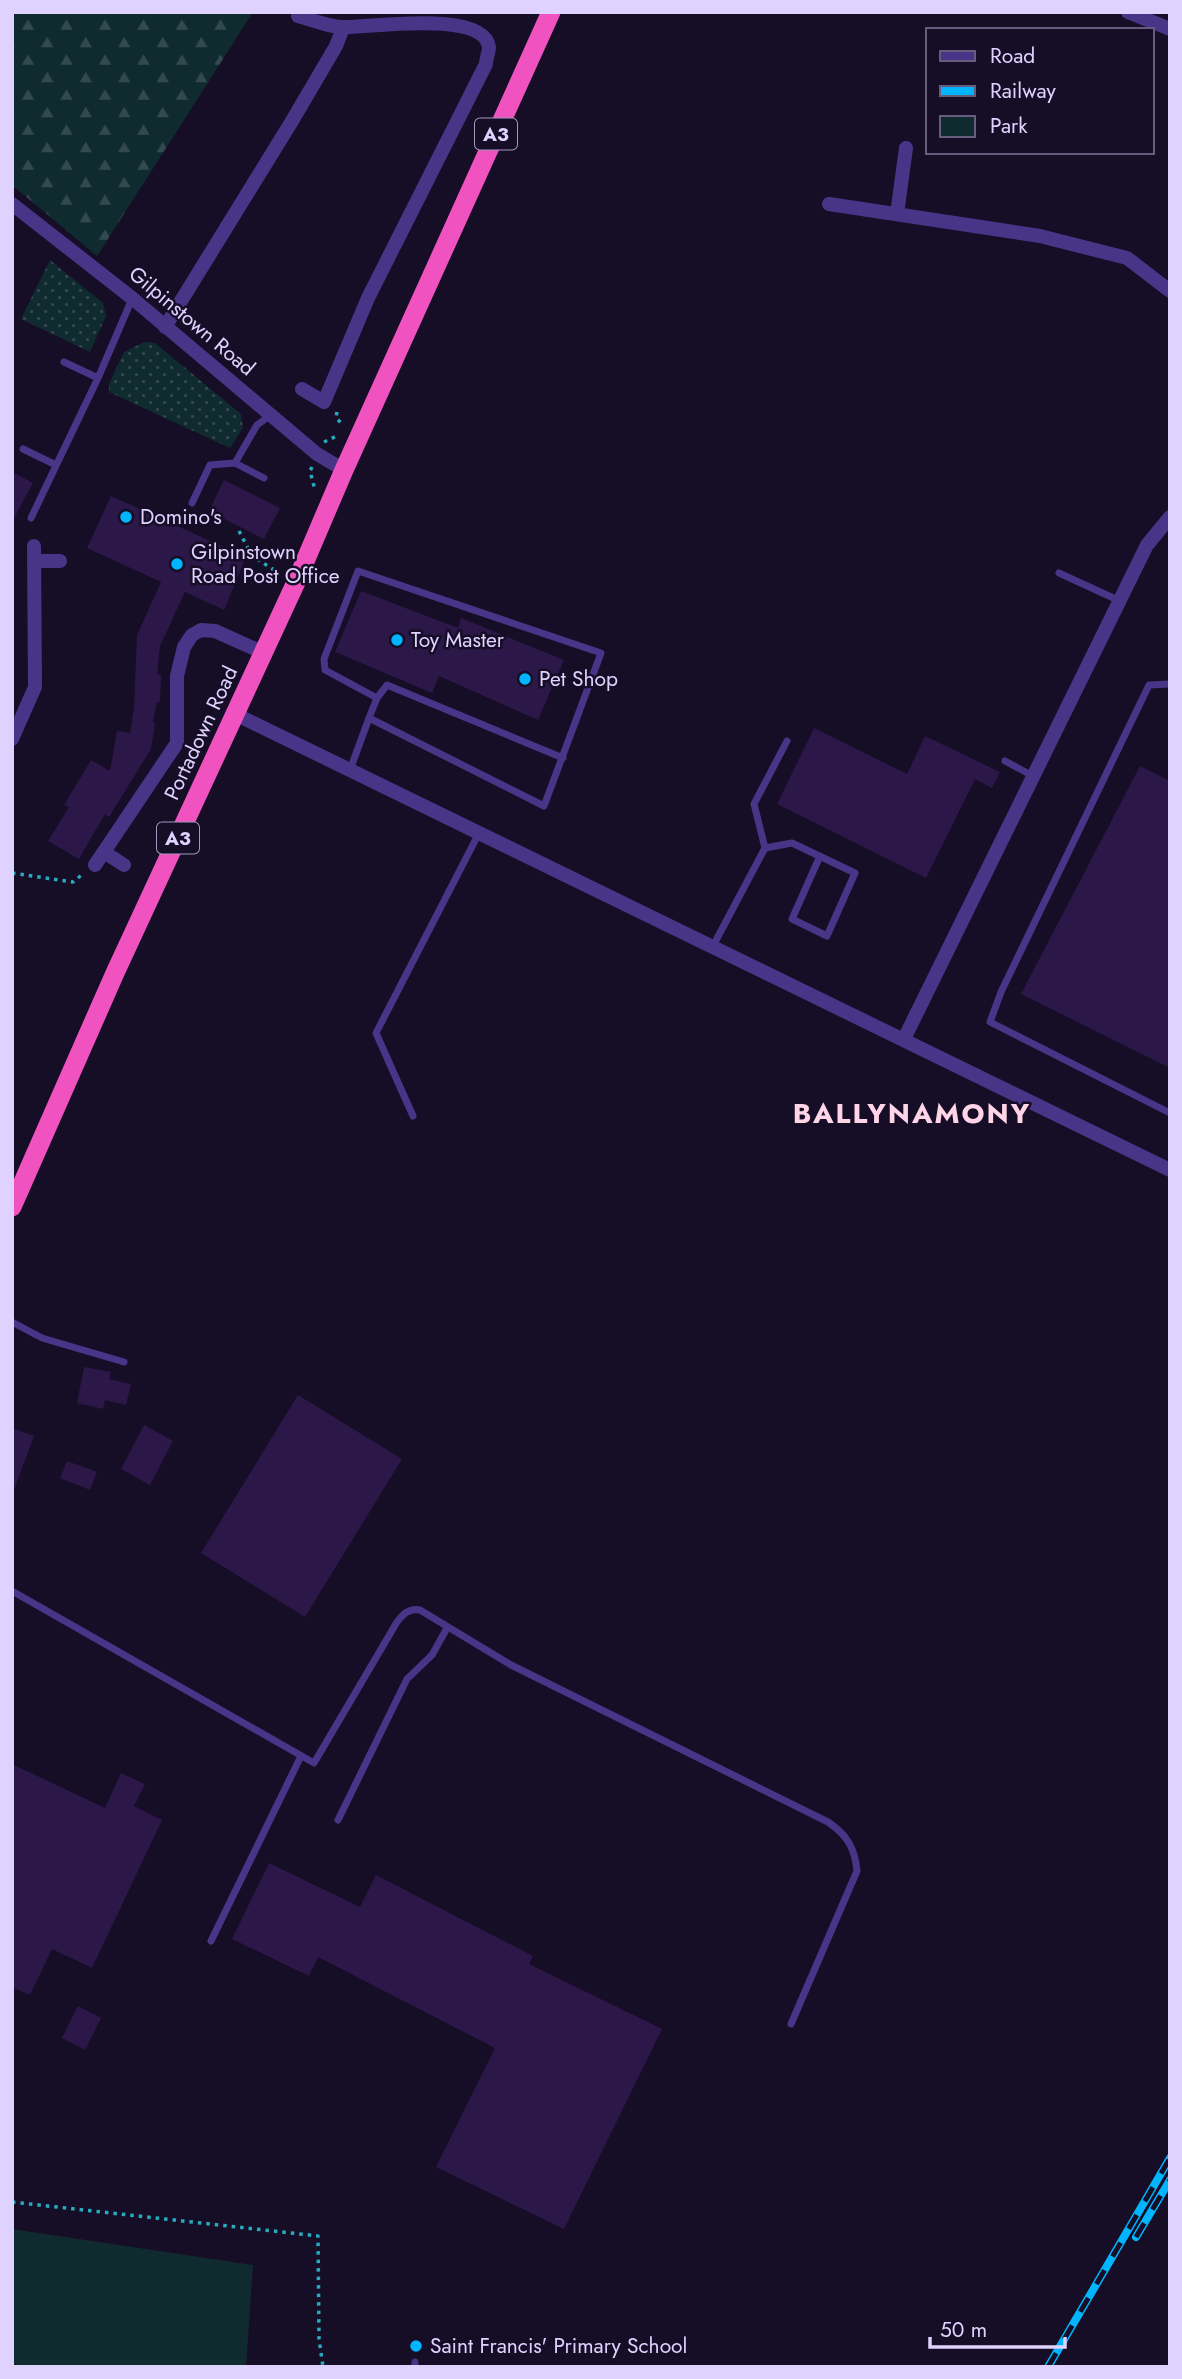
<svg xmlns="http://www.w3.org/2000/svg" width="1182" height="2379" font-family="Jost,sans-serif">
	<style>
		.grass { fill: url(#grass-dots) }
		.forest { fill: url(#forest-firs) }
		.park { fill: #102b30 }
		.building { fill: #2b1848 }
		.lines { fill: none; stroke-linecap: round; stroke-linejoin: round }
		.path { stroke: #26abbf; stroke-width: 3.5; stroke-dasharray: 3.5 5; stroke-linecap: butt }
		.service { stroke: #483588; stroke-width: 7 }
		.minor { stroke: #483588; stroke-width: 14 }
		.trunk { stroke: #f053c0; stroke-width: 19 }
		.rail-casing { stroke: #00b4fd; stroke-width: 8 }
		.rail { stroke: #160d26; stroke-width: 5; stroke-dasharray: 16; stroke-linecap: butt }
		.poi-dot { fill: #00b4fd; stroke: #160d26; stroke-width: 2.5 }
		.labels { text-anchor: middle; dominant-baseline: central; stroke-width: 5; stroke-linejoin: round; paint-order: stroke }
		.shield { fill: #160d26; stroke: #a397be; stroke-width: 2 }
		.shield-label { font-size: 19px; font-weight: bold; fill: #e0d2ff }
		.street-label { font-size: 21px; fill: #e0d2ff; stroke: #160d26 }
		.poi-label { font-size: 21px; fill: #e0d2ff; stroke: #160d26; text-anchor: start }
		.district-label { font-size: 28px; font-weight: bold; letter-spacing: 2px; fill: #ffd4e7; stroke: #160d26 }
	</style>
	<defs>
		<pattern id="grass-dots" width="8" height="8" patternUnits="userSpaceOnUse" patternTransform="scale(1.75)"><rect width="8" height="8" fill="#102b30"/><path d="M2 2h.1M6 6h.1" fill="none" stroke="#32494f" stroke-width="1.8" stroke-linecap="round"/></pattern>
		<pattern id="forest-firs" width="22" height="20" patternUnits="userSpaceOnUse" patternTransform="scale(1.75)"><rect width="22" height="20" fill="#102b30"/><path d="M5 1l3.5 6h-7zM16 11l3.5 6h-7z" fill="#32494f"/></pattern>
	</defs>
	<rect width="100%" height="100%" fill="#160d26"/>
	<path class="grass" d="M50 260 103 303 106 316 90 352 21 319Z
		M144 342 155 343 241 414 243 428 230 448 109 392V384L124 352Z"/>
	<path class="forest" d="M12 12H253L97 256 12 185Z"/>
	<path class="park" d="M12 2229 253 2265 246 2367H12Z"/>
	<path class="building" d="M12 472 33 483 12 522Z
		M224 480 280 508 264 539 209 511Z
		M111 496 246 557 224 610 185 592 160 646 157 675H161L160 702H157L153 721 155 724 151 749 109 817 105 814 79 859 48 841 69 807 64 805 91 760 110 771 117 731 130 733 134 709 137 635 161 582 87 548Z
		M361 591 458 628 461 618 564 660 538 720 439 676 432 693 335 652Z
		M814 728 907 774 925 736 1000 772 992 788 975 779 926 878 777 804Z
		M1140 766 1170 781V1068L1021 994Z
		M84 1367 111 1372 109 1379 131 1384 126 1405 105 1400 103 1409 77 1403Z
		M298 1395 402 1459 305 1617 201 1553Z
		M144 1425 173 1441 150 1485 121 1469Z
		M12 1428 34 1436 14 1490 12 1489Z
		M67 1461 97 1472 90 1490 60 1478Z
		M12 1764 105 1808 121 1773 145 1784 134 1806 162 1820 92 1968 52 1949 30 1995 12 1987Z
		M269 1863 360 1907 376 1875 533 1956 529 1964 662 2029 564 2229 436 2167 495 2048 318 1957 309 1976 232 1939Z
		M78 2006 101 2018 85 2050 62 2038Z"/>
	<g class="lines">
		<path class="path" d="M337 412 336 417 343 426
			M324 442 339 435
			M312 467 310 471 315 490
			M239 531 252 556 279 573
			M12 873 73 882 84 873
			M12 2202 318 2236 319 2339 323 2367"/>
		<path class="service" d="M64 362 98 378
			M23 449 56 465
			M235 463 257 425 271 415
			M192 503 210 465 235 463 264 478
			M31 518 98 378 132 299
			M1059 573 1120 601
			M1170 684 1149 685 1001 992 990 1022 1170 1113
			M377 698 387 685 563 758
			M1005 761 1033 776
			M350 770 369 718 544 806 601 653 358 571 324 659 325 670 377 698 369 718
			M765 848 754 804 787 741
			M713 946 765 848 792 843 855 873 827 936 792 919 820 856
			M413 1116 376 1033 479 833
			M12 1322 42 1338 124 1362
			M12 1591 314 1763 397 1622C403 1614 409 1608 420 1610L511 1665 828 1822C847 1835 855 1848 857 1871L791 2024
			M338 1820 407 1679 432 1655 447 1628
			M211 1941 301 1756
			M415 2367V2362"/>
		<path class="minor" d="M1128 12 1170 29
			M298 16C313 20 331 28 346 27 372 27 484 10 489 47 489 52 486 59 486 64L368 298 324 402 302 389
			M12 204 132 298 317 454 344 470
			M829 204 1040 236 1127 258 1170 291
			M897 214 906 148
			M165 327 292 121 336 46 343 28
			M34 561H60
			M235 714 1170 1170
			M12 739 35 687 34 546
			M104 852 124 865
			M95 865 177 743V676L184 647 192 635 201 630 215 631 264 653
			M904 1039 1147 545 1170 517"/>
		<path class="trunk" d="M12 1207 115 973 297 580 344 470 551 12"/>
		<defs>
			<path id="rail" d="M1136 2237 1170 2180
				M1048 2367 1170 2158"/>
		</defs>
		<use href="#rail" class="rail-casing"/>
		<use href="#rail" class="rail"/>
	</g>
	<g class="poi-dot">
		<circle cx="126" cy="517" r="7"/>
		<circle cx="177" cy="564" r="7"/>
		<circle cx="397" cy="640" r="7"/>
		<circle cx="525" cy="679" r="7"/>
		<circle cx="416" cy="2346" r="7"/>
	</g>
	<g class="labels">
		<g class="shield">
			<rect x="475" y="118.5" width="42" height="31" rx="5"/>
			<rect x="157" y="822.5" width="42" height="31" rx="5"/>
		</g>
		<g class="shield-label">
			<text x="496" y="134">A3</text>
			<text x="178" y="838">A3</text>
		</g>
		<g class="street-label">
			<text transform="translate(192 321) rotate(40)">Gilpinstown Road</text>
			<text transform="translate(201 733) rotate(-65)">Portadown Road</text>
		</g>
		<g class="poi-label">
			<text x="140" y="517">Domino's</text>
			<text x="191" y="552">Gilpinstown<tspan x="191" dy="24">Road Post Office</tspan></text>
			<text x="411" y="640">Toy Master</text>
			<text x="539" y="679">Pet Shop</text>
			<text x="430" y="2346">Saint Francis' Primary School</text>
		</g>
		<g class="district-label">
			<text x="912" y="1113">BALLYNAMONY</text>
		</g>
	</g>
	<rect width="1182" height="2379" fill="none" stroke="#e0d2ff" stroke-width="28"/>
	<rect x="926" y="28" width="228" height="126" fill="#160d26" stroke="#675c7d" stroke-width="2"/>
	<rect x="940" y="51" width="35" height="10" fill="#483588" stroke="#675c7d" stroke-width="2"/>
	<text x="990" y="63" font-size="21" fill="#e0d2ff">Road</text>
	<rect x="940" y="86" width="35" height="10" fill="#00b4fd" stroke="#675c7d" stroke-width="2"/>
	<text x="990" y="98" font-size="21" fill="#e0d2ff">Railway</text>
	<rect x="940" y="116" width="35" height="21" fill="#102b30" stroke="#675c7d" stroke-width="2"/>
	<text x="990" y="133" font-size="21" fill="#e0d2ff">Park</text>
	<path d="M930 2337v10h135v-10" fill="none" stroke="#e0d2ff" stroke-width="3.5"/>
	<text x="940" y="2337" font-size="21" fill="#e0d2ff" stroke="#160d26" stroke-width="5" paint-order="stroke">50 m</text>
</svg>
